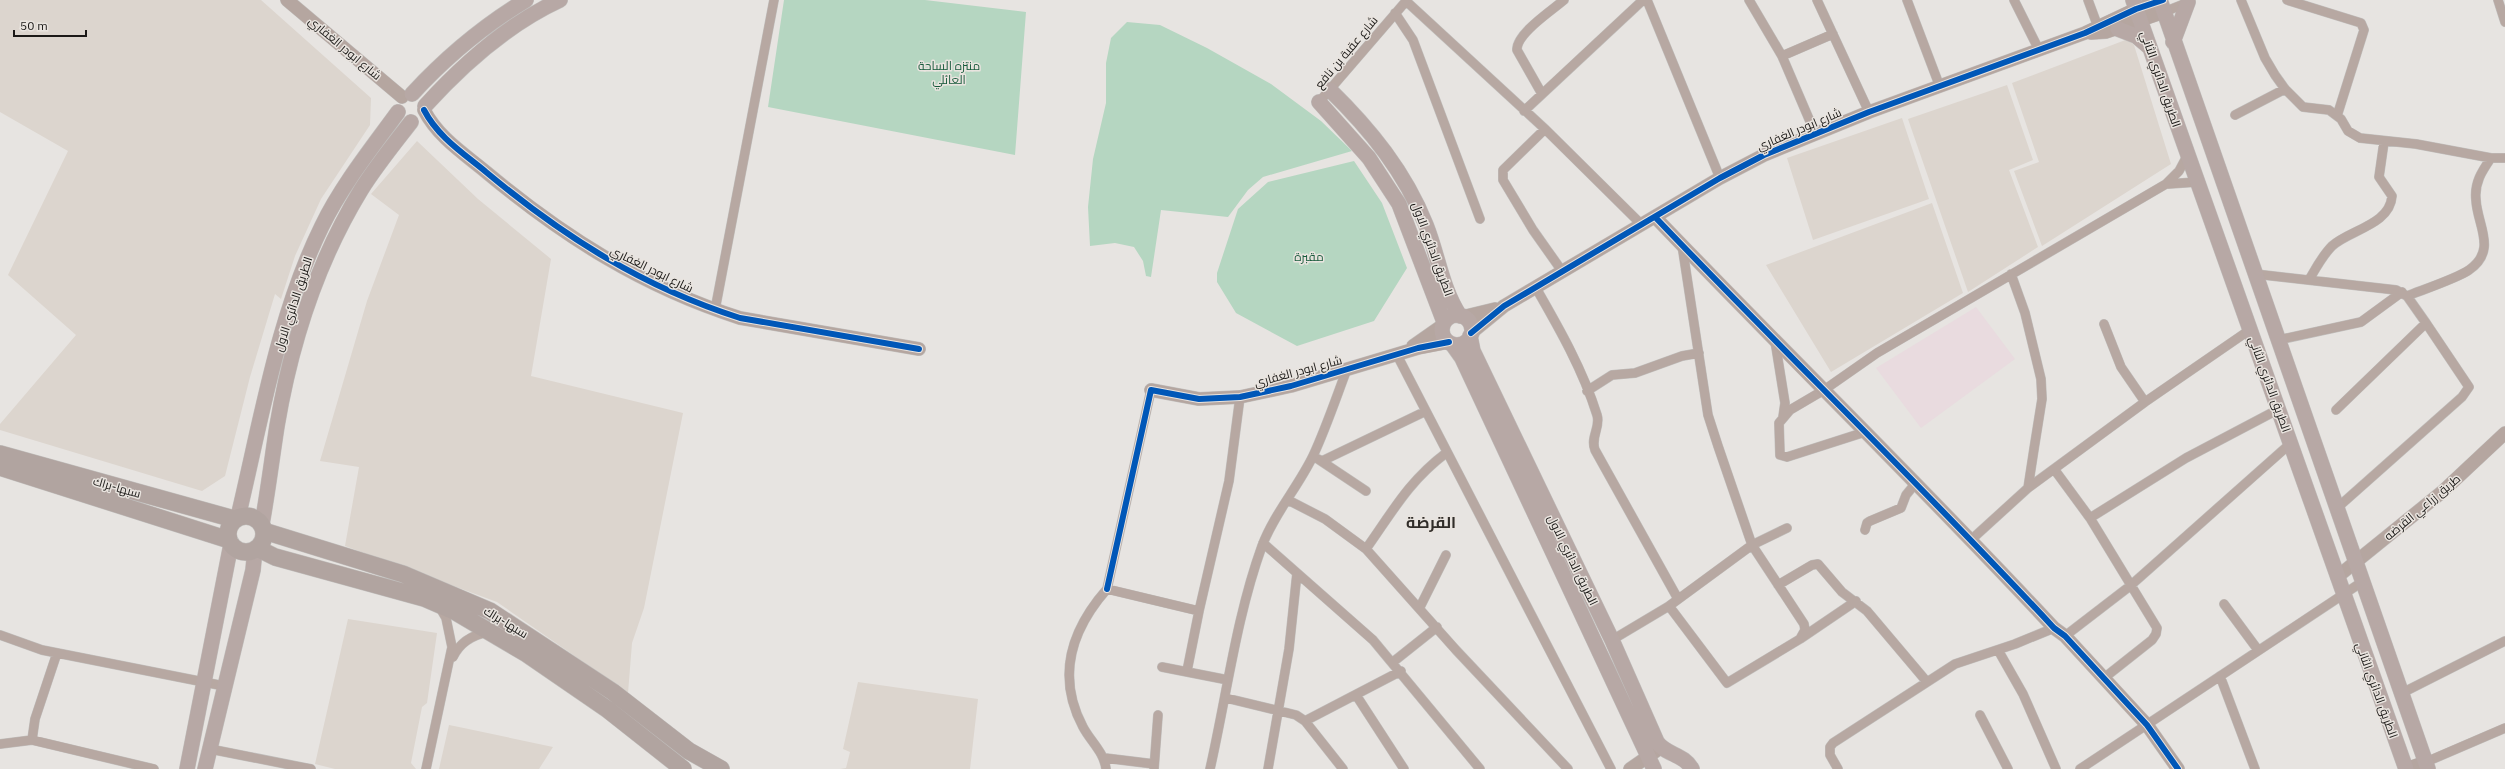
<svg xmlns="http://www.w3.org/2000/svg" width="2505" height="769" font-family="'IBM Plex Sans',Cairo,sans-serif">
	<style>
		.built { fill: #dcd5ce }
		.medical { fill: #e9dbdf }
		.green { fill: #b5d6c1 }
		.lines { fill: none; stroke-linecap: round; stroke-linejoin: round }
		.street-casing { stroke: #c1bfbd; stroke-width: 10 }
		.secondary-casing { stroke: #c1bfbd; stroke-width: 14 }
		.primary-casing { stroke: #c1bfbd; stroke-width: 16 }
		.highway-casing { stroke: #c1bfbd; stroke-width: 18 }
		.street { stroke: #b7a8a2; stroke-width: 9 }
		.secondary { stroke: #b5a6a0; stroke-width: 13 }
		.primary { stroke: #b7a8a5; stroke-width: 15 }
		.highway { stroke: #b1a4a0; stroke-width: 17 }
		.cycleway-casing { stroke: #e9e4df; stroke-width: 8 }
		.cycleway { stroke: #0057b8; stroke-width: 6 }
		.labels { text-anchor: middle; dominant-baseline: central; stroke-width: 3; stroke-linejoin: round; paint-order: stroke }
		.street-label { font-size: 12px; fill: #1b1917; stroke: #e9e4df }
		.park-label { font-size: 12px; fill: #175a3b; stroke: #e9e4df }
		.district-label { font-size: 16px; font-weight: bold; fill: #312d29; stroke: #e9e4df }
	</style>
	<rect width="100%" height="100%" fill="#e7e4e1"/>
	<path class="built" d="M0 0H261L371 98 370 125 321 199 295 256 281 299 275 294 250 377 225 476 202 491 0 430V424L76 335 8 275 68 151 0 112Z
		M2128 39 2134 45 2171 164 2042 246 2014 171 2039 162 2012 83Z
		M2007 85 2033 160 2009 170 2038 247 1968 292 1908 119Z
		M1902 118 1929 199 1813 240 1787 158Z
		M417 141 478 199 551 259 531 376 683 413 644 608 632 643 628 693 497 602 345 546 359 467 320 461 367 301 399 215 371 194Z
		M1932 203 1963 293 1831 372 1766 265Z
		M348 619 437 633 427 703 422 707 411 763 416 769H335L315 764Z
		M858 682 978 699 970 769H840L846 768 850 752 843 749Z
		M449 725 459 727 553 747 539 769H439Z"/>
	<path class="medical" d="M1976 307 2015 359 1921 428 1876 368Z"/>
	<path class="green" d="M784 0H925L1026 12 1015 155 768 107Z
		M1127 22 1160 25 1207 48 1271 84 1321 121 1352 151 1263 177 1248 190 1228 217 1161 210 1151 277 1146 276 1143 261 1134 247 1115 243 1090 246 1088 207 1093 159 1106 103V63L1111 38Z
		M1354 161 1382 203 1407 268 1374 321 1297 346 1236 313 1217 282V273L1238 209 1268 182Z"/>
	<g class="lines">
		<defs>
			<path id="street" d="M1647 0 1720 178
				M1749 0 1782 56 1815 133
				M1817 0 1869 112
				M1907 0 1940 87
				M2014 0 2039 50
				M2088 0 2098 27
				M2241 0 2265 58 2275 75 2285 89 2303 107 2329 110 2341 119 2348 131 2360 138 2416 144 2491 158H2505
				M2287 0 2361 23 2364 30 2337 116
				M2498 0 2505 22
				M1406 1 1545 129 1641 224
				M2164 12 2189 2
				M1395 13 1413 40 1480 219
				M1782 56 1833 34
				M1542 94 1517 50C1516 34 1551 11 1564 0
				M1319 102 1407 0
				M1524 111 1643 0
				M2235 115 2285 89
				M1545 129 1503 170V180L1533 230 1562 271
				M2168 184 2197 182
				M1682 245 1708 415 1718 446 1752 545 1804 624 1805 630 1800 639
				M2255 274 2396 290 2407 296 2426 323
				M2309 280C2316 268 2322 256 2332 246 2349 230 2390 225 2392 196L2379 177 2384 142
				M1536 288C1559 328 1583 370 1597 415 1601 427 1590 437 1595 450L1678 599
				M2407 296C2422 290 2458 278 2469 270 2498 250 2477 225 2476 200 2474 183 2482 171 2491 158
				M715 310 774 0
				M2104 324 2121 367 2145 402
				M2278 340 2361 322 2402 292
				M1775 341 1785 403 1783 417
				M1397 355 1611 769
				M1587 391 1612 375 1635 373 1682 356 1699 353
				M2336 410 2426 323 2469 387 2462 397 2337 508
				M1865 432 1787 457 1780 455 1779 423 1790 410 1824 390 1877 353 2166 184 2179 171 2187 156
				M1318 459 1366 491
				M1322 461 1424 412
				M2054 469 2090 518 2157 628 2156 634 2152 640 2104 678
				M2028 488 2145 402 2251 329
				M1288 500 1325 519 1366 549 1456 650 1568 769
				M2090 518 2186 458 2279 409
				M1865 530 1867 523 1870 521 1901 508 1906 495 1915 484
				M1972 539 2028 488 2034 449 2042 399 2041 379 2025 313 2011 274
				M1263 543 1373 640 1480 769
				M1366 549C1393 511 1408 482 1446 453
				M1778 585 1812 565 1818 564 1842 592 1867 611 1927 682
				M1107 589 1151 390
				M2224 604 2258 650
				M1669 606 1727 683 1800 639 1856 601
				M1420 607 1446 555
				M0 635 42 650 224 686
				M2065 636 2130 586 2291 443
				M1612 640 1669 606 1752 545 1787 528
				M1998 650 2023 694 2056 769
				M57 653 35 719 32 740 154 769
				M453 657C460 642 472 635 488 632
				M1393 662 1437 627
				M1162 667 1228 680
				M1187 671 1199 611 1229 481 1240 397
				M2220 676 2255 769
				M2402 693 2505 641
				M1356 695 1404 769
				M1226 698 1296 715 1305 721 1343 769
				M1980 715 2008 769
				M1305 721 1401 671
				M0 744 32 740
				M210 749 311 769
				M1105 758 1154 764
				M2426 762 2505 728
				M426 769 452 647 446 618 439 606
				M1106 769C1104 752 1091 742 1083 727 1056 676 1071 630 1107 589L1199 611
				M1154 769 1158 715
				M1210 769C1227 694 1236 618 1262 546 1274 514 1298 487 1313 456 1326 428 1336 398 1347 369
				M1268 769 1289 649 1297 573
				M1838 769 1830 755V747L1833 743 1955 664 2015 644 2054 628
				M2080 769 2362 582"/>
			<path id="secondary" d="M287 0 402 97
				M2091 33 2106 32 2164 12
				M424 110C438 137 463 153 486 172 564 237 643 287 740 318L919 349
				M1655 217C1787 355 1924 488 2054 628L2065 636 2147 725 2178 769
				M1462 317 1495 309
				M1471 333 1504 306 1720 178 1764 155 1869 112 2085 33 2136 9 2161 1
				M1413 346 1443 325
				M1151 390 1199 399 1240 397 1291 386 1418 348 1449 342
				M2337 577 2442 492 2505 433
				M1630 769 1656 751
				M2406 769 2426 762"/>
			<path id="primary" d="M2133 0 2406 769
				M2160 0 2428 769
				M2118 29 2136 36 2149 47
				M2173 42 2188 2
				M1330 90C1370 129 1405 172 1426 225 1438 255 1442 289 1460 316
				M412 94C446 57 483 26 526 0
				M1319 102 1369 158 1399 204 1444 322
				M425 106C463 64 508 24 560 0
				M1442 330a15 15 0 1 1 30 0a15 15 0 1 1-30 0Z
				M1470 336 1473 351 1612 640 1657 742C1666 755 1684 754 1692 769
				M1452 344 1462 358 1654 769
				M238 517C261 421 278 315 322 226 342 185 371 149 398 112
				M262 524C268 491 272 458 277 426 291 343 317 262 361 190 376 166 394 144 411 122
				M187 769 231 544
				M205 769 253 570 255 549"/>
			<path id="highway" d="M0 454 234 519
				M0 467 229 540
				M228 534a18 18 0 1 1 36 0a18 18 0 1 1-36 0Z
				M264 531 403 574 490 611 613 692 689 751 721 769
				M257 548 275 557 424 598 454 611 527 654 607 709 683 769"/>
		</defs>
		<use href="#street" class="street-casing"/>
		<use href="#secondary" class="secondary-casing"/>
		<use href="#primary" class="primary-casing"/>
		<use href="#highway" class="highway-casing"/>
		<use href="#street" class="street"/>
		<use href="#secondary" class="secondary"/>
		<use href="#primary" class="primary"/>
		<use href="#highway" class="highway"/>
		<defs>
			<path id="cycleway" d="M424 110C438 137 463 153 486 172 564 237 643 287 740 318L919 349
				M1655 217C1787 355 1924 488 2054 628L2065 636 2147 725 2178 769
				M1471 333 1504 306 1720 178 1764 155 1869 112 2085 33 2136 9 2163 0
				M1107 589 1151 390 1199 399 1240 397 1291 386 1418 348 1449 342"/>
		</defs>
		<use href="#cycleway" class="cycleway-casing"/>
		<use href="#cycleway" class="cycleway"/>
	</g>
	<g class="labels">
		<g class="street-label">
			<text transform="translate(345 48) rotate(40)">شارع ابودر الغفاري</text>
			<text transform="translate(1346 52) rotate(-50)">شارع عقبة بن نافع</text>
			<text transform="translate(2161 79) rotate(71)">الطريق الدائري الثاني</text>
			<text transform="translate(1799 129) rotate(-23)">شارع ابودر الغفاري</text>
			<text transform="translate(1433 249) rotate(70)">الطريق الدائري الاول</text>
			<text transform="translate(652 269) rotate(26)">شارع ابودر الغفاري</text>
			<text transform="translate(293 304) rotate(-72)">الطريق الدائري الاول</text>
			<text transform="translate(1298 371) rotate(-15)">شارع ابودر الغفاري</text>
			<text transform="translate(2270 384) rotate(70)">الطريق الدائري الثاني</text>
			<text transform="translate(117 487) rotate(16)">سبها-براك</text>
			<text transform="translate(2422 507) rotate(-40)">طريق زراعي القرضه</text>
			<text transform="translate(1573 560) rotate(64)">الطريق الدائري الاول</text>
			<text transform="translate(506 622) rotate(31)">سبها-براك</text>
			<text transform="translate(2377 690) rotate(70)">الطريق الدائري الثاني</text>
		</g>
		<g class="park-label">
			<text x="949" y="65">منتزه الساحة<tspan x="949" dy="14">العائلي</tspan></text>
			<text x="1309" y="256">مقبرة</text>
		</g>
		<g class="district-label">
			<text x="1431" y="522">القرضة</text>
		</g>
	</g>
	<path d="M14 30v6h72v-6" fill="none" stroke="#1b1917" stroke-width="2"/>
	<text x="20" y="30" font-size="12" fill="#1b1917" stroke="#e9e4df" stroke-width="3" paint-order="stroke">50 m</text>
</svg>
